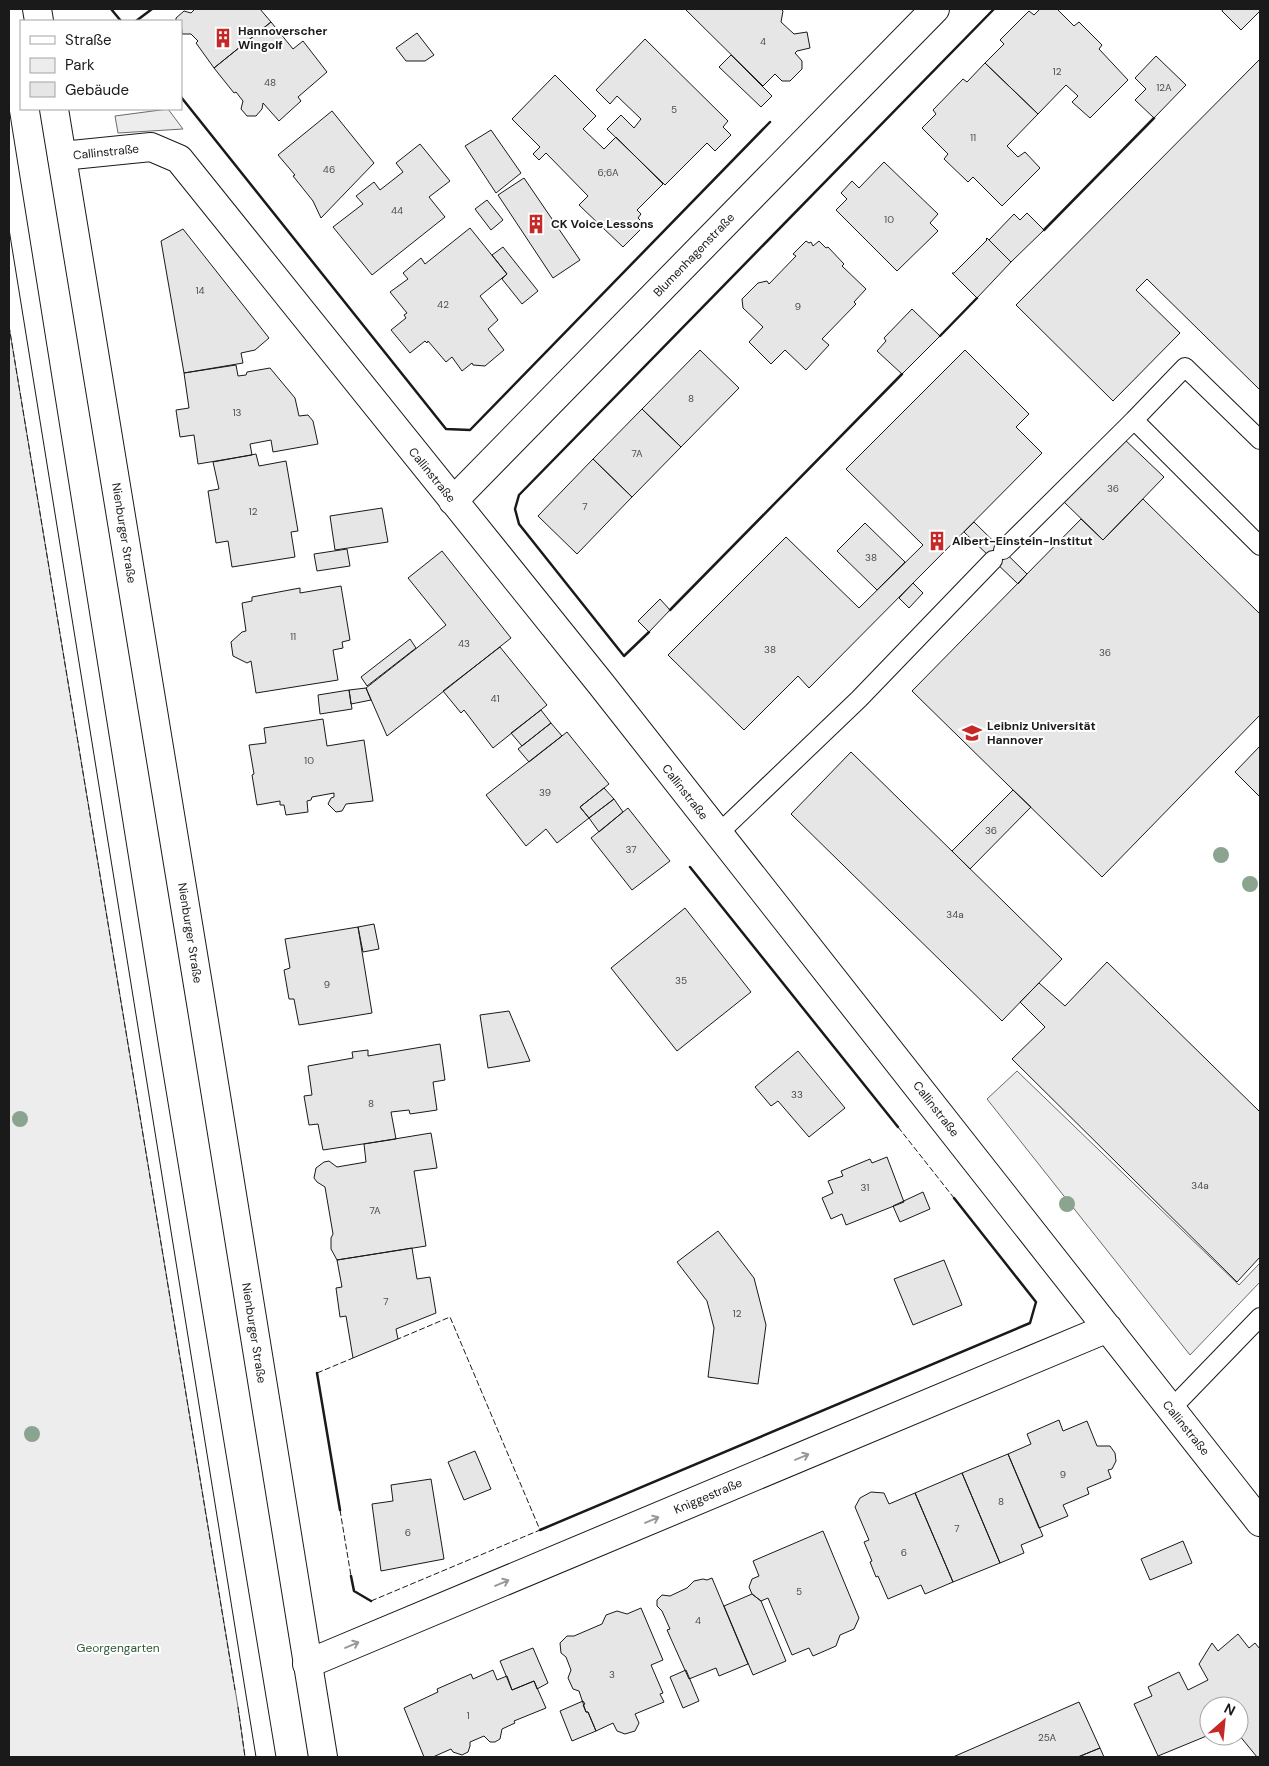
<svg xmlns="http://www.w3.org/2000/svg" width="1269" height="1766" font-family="'DM Sans',sans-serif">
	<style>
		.green { fill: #ededed; stroke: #6a6a6a }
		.building { fill: #e6e6e6; stroke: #1a1a1a }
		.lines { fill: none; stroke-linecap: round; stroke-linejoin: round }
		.service-casing { stroke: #1a1a1a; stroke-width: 20 }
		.minor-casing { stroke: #1a1a1a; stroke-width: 30 }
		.tertiary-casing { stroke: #1a1a1a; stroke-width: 30 }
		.service { stroke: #fff; stroke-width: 18 }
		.minor { stroke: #fff; stroke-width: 28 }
		.tertiary { stroke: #fff; stroke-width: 28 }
		.tram { stroke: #1a1a1a; stroke-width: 1 }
		.fence { stroke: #1a1a1a; stroke-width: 1; stroke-dasharray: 6 2.5; stroke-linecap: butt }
		.wall { stroke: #1a1a1a; stroke-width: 2.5 }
		.tree { fill: #8aa48f }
		.oneway { stroke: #989898 }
		.labels { text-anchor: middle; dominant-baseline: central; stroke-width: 4; stroke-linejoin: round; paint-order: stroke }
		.number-label { font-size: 10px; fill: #4d4d4d }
		.poi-label { font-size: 12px; font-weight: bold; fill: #1a1a1a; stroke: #fff; text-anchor: start }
		.street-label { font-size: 12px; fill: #1a1a1a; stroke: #fff }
		.park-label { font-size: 12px; fill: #2b5a34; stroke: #fff }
	</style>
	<rect width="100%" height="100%" fill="#fff"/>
	<path class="green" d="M168 109 183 129 118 133 115 116Z
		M9 326 238 1707 245 1757H9Z
		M1017 1071 1239 1285 1260 1263V1282L1190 1355 987 1099Z"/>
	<path class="building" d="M195 9H260L271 22 214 68 196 43 198 41 191 34H182L181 21H176V18L184 11 191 13Z
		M685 9H781L783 11 781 22 794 34 807 32 810 48 797 51 795 53 802 61V69L790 81H782L775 74 763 86Z
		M1040 9H1057L1074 26 1079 22 1102 45 1099 49 1128 80 1090 118 1072 102 1078 96 1066 85 1038 114 985 63 1004 44 1000 40 1029 11 1034 15Z
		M1223 9H1260V11L1241 30 1222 11Z
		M271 22 293 49 303 41 327 72 298 97 301 101 279 121 263 103 262 109 256 116H247L241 109 243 101 236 92 234 93 214 68Z
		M417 33 434 55 425 61H406L396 48Z
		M645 39 728 121 723 127 731 135 715 151 707 143 665 185 607 129 621 115 634 128 641 119 617 96 610 104 596 90Z
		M731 55 772 96 761 107 719 67Z
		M1156 56 1186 85 1154 118 1135 100 1146 89 1135 78Z
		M1260 59V390L1147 279 1136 290 1180 333 1113 401 1016 305Z
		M985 63 1038 114 1007 146 1018 157 1025 152 1040 168 1002 206 973 177 968 182 944 159 948 154 922 128 936 114 933 110 963 79 967 82Z
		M555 75 596 116 583 129 604 149 616 137 663 184 637 210 641 214 638 218 645 225 623 247 579 205 588 196 546 153 539 160 533 154 540 147 512 119Z
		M332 111 374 163 321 218 313 201 293 176 295 175 278 155Z
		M491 130 521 173 496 193 465 146Z
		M420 144 450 181 429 197 445 217 372 275 333 227 363 204 356 196 374 182 380 190 403 172 396 163Z
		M884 162 938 214 930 223 938 231 897 271 836 210 847 199 841 193 852 181 859 188Z
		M524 178 580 260 553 278 498 195Z
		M487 200 503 220 491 230 475 209Z
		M1027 213 1044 230 1011 262 989 240 1014 214 1020 220Z
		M470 228 507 274 480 296 498 320 488 329 504 350 485 366 473 365 472 363 462 371 452 357 446 362 428 341 427 343 425 341 410 353 391 330 406 318 404 315 407 313 390 292 408 279 403 273 421 258 425 264Z
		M183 229 269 338 255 350 241 353 243 363 184 373 161 241Z
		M987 238 1011 262 977 298 952 273H954L987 240 986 239Z
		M806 241 809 243 811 242 813 246 819 241 826 248 828 247 844 264 842 266 866 289 854 302 856 304 822 339 829 345 806 370 785 350 771 364 749 342 763 327 743 308 742 299 758 283 767 281 769 284 796 256 793 254Z
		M503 247 538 291 522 304 502 279 507 274 492 255Z
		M912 309 940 336 902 374 877 351 886 341 884 338Z
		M700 350 739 388 681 447 642 409Z
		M965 350 1029 414 1016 427 1042 453 809 688 798 676 744 730 668 655 786 537 859 608 923 545 846 469Z
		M236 365 238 376 246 375 247 372 270 368 295 398 299 416 308 415 313 421 318 444 273 452 271 440 250 444 252 455 198 464 194 435 180 437 176 410 189 408 184 373Z
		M642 409 681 447 632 497 593 459Z
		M1123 438 1164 477 1103 540 1062 500Z
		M256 454 259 466 286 461 298 531 291 532 295 557 232 567 228 541 216 543 208 491 219 489 213 462Z
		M593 459 632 497 577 554 538 516Z
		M1143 499 1260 614V715L1102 877 912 691 1081 519 1103 540Z
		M382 508 388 542 335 550 330 516Z
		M974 522 1027 574 1018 584 964 532Z
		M865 523 905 562 877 590 837 551Z
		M347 549 350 566 317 571 314 554Z
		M442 551 511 638 387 736 366 688 446 625 408 578Z
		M913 583 923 593 909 608 899 598Z
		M341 586 350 640 342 642 343 648 333 650 338 680 256 693 251 661 247 663 233 656 231 642 242 632 246 631 242 603 252 601V597L300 588V593Z
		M660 599 670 610 649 632 638 621Z
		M410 639 416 648 367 686 361 677Z
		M500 647 547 705 493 748 464 710 461 713 443 691Z
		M366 688 371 700 351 704 349 690Z
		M349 690 352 709 320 714 318 695Z
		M541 710 551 723 522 746 511 733Z
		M323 719 327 746 364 740 373 801 346 804 342 811 336 812 328 804 331 798 334 797V793L312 797 311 800 307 801 308 812 286 815 284 805H280V801L257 805 252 775 254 774 249 745 266 743 264 728Z
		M551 723 562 736 529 762 518 749Z
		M567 732 609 784 580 807 589 818 557 843 546 829 526 846 486 795Z
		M1260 746V797L1235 772Z
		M851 752 1062 959 1002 1021 791 814Z
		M604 788 614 799 589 818 580 807Z
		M1013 790 1031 807 970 869 952 851Z
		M614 799 623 812 599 832 589 818Z
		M628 808 670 861 632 890 591 838Z
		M685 908 751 992 677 1051 611 968Z
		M374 924 379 949 363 952 358 927Z
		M358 927 372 1013 299 1025 294 999H289L284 970 290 968 285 939Z
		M1107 962 1260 1112V1257L1237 1282 1012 1059 1045 1027 1020 1002 1039 983 1065 1006Z
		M509 1011 530 1061 488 1068 480 1015Z
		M440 1044 445 1080 433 1082 437 1110 410 1114 409 1110 391 1112 396 1139 323 1150 318 1124 309 1125 304 1096 312 1095 308 1066 353 1058 352 1052 368 1050V1056Z
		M798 1051 845 1108 809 1137 778 1101 771 1106 755 1087Z
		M431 1133 437 1168 414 1171 426 1246 337 1260 331 1249V1238L333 1234 325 1187 317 1182 314 1178 316 1168 324 1162 329 1161 337 1167 366 1162 364 1144Z
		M887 1157 904 1202 846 1225 842 1214 831 1219 822 1198 833 1193 828 1181 843 1176 841 1171 870 1159 872 1163Z
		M923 1192 930 1209 900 1222 893 1206Z
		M718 1231 754 1278 766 1325 758 1384 708 1377 714 1328 707 1301 677 1262Z
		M412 1248 417 1279 430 1277 436 1313 396 1329 398 1339 353 1358 346 1316 340 1317 336 1288 342 1287 337 1260Z
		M944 1260 962 1305 913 1325 894 1279Z
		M1059 1420 1063 1431 1087 1421 1097 1446H1110L1115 1453 1116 1461 1112 1469 1108 1470 1111 1478 1087 1488 1089 1494 1063 1505 1068 1516 1039 1528 1008 1454 1031 1444 1027 1434Z
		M475 1451 491 1489 464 1500 448 1462Z
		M1008 1454 1043 1536 1021 1545 1024 1553 1000 1563 962 1473Z
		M962 1473 1000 1563 953 1582 915 1493Z
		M431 1479 444 1559 381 1571 372 1504 393 1501 391 1485Z
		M871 1492 884 1493 889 1504 915 1493 953 1582 925 1594 921 1585 888 1599 878 1576 876 1577 870 1562 872 1561 864 1542 869 1540 855 1507 860 1498Z
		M823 1531 859 1618 854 1629 840 1635 836 1646 813 1656 809 1648 792 1655 768 1598 761 1601 752 1594 749 1587 752 1579 759 1576 753 1561Z
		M1183 1541 1192 1563 1150 1580 1141 1559Z
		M712 1578 748 1664 719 1676 716 1668 689 1679 667 1630 670 1629 662 1611 657 1606V1600L662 1595 670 1596 687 1588 694 1581 703 1579 707 1580Z
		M752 1594 761 1601 786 1661 753 1675 724 1606Z
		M641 1608 663 1660 651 1665 663 1693 660 1694 664 1702 635 1714 639 1723 635 1731 625 1734 617 1731 613 1723 596 1731 588 1712H586L579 1691 573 1689 568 1678 571 1670 566 1657 561 1653 560 1643 567 1636H574L602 1624 606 1615 617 1611 627 1614Z
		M1238 1634 1249 1648 1255 1643 1260 1649V1757H1257L1239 1735V1706H1209V1735L1158 1756 1134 1704 1152 1696 1148 1687 1179 1672 1188 1690 1208 1680 1199 1664 1212 1643 1218 1651Z
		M533 1648 548 1683 537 1689 534 1681 512 1690 500 1661Z
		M493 1670 497 1680 507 1676 512 1690 534 1681 546 1708 514 1721 515 1723 502 1729 500 1739 495 1742H490L484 1736 470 1742V1746L468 1752 462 1755 453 1752 451 1749 433 1757H424L404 1708 438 1692 437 1689 471 1674 473 1679Z
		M686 1670 699 1701 683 1708 670 1677Z
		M583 1701 585 1704 583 1705 586 1712H588L596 1731 572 1741 560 1711Z
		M1079 1702 1100 1748 1078 1757H953Z
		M1100 1748 1104 1757H1078Z"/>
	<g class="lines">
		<defs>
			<path id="service" d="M1260 440 1185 367 1134 420 1260 546
				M1003 550 1134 420
				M718 834 859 699 993 560
				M1171 1409 1260 1317"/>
			<path id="minor" d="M62 156 151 147 179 159 601 684 1260 1522
				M453 501 935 9
				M307 1664 1108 1328"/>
			<path id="tertiary" d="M37 9 39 21
				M54 109 201 1003 323 1757"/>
		</defs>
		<use href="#service" class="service-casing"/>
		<use href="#minor" class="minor-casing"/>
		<use href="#tertiary" class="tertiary-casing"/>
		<use href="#service" class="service"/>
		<use href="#minor" class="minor"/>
		<use href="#tertiary" class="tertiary"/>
		<path class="tram" d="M9 108 159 1048 276 1757
			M9 229 256 1757"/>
		<path class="fence" d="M9 326 235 1690
			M898 1127 954 1198
			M317 1373 353 1358
			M340 1510 351 1576
			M371 1601 540 1530 450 1317 398 1339
			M238 1707 245 1757"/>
		<path class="wall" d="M111 9 121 21
			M136 21 152 9
			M181 97 446 429 470 430 770 122
			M1044 230 1154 118
			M940 336 977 298
			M670 610 902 374
			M649 632 624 656 519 524 515 509 519 495 994 9
			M690 867 898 1127
			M317 1373 340 1510
			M540 1530 1030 1323 1036 1302 954 1198
			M351 1576 354 1591 371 1601"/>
	</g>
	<g class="tree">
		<circle cx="1221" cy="855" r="8"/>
		<circle cx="1250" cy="884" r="8"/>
		<circle cx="20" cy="1119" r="8"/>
		<circle cx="1067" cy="1204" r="8"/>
		<circle cx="32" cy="1434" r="8"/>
	</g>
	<defs><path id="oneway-shaft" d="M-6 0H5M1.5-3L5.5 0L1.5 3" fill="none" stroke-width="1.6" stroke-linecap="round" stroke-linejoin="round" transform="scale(1.25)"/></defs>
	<g class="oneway">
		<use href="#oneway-shaft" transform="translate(802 1457) rotate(-23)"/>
		<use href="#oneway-shaft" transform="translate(652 1520) rotate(-23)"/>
		<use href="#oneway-shaft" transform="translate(502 1583) rotate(-23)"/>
		<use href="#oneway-shaft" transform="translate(352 1645) rotate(-23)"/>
	</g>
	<defs>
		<symbol id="building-bare" viewBox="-9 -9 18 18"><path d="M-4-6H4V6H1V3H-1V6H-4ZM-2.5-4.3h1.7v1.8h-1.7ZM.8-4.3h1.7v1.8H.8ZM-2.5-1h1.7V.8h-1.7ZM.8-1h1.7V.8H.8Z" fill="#c62828" stroke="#fff" stroke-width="2.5" paint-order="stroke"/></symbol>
		<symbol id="university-bare" viewBox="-9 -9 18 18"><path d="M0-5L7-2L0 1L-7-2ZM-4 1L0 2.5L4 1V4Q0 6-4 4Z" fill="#c62828" stroke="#fff" stroke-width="2.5" paint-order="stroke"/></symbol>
	</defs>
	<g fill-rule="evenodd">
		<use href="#building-bare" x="209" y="24" width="28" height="28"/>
		<use href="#building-bare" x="522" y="210" width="28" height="28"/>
		<use href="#building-bare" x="923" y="527" width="28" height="28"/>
		<use href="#university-bare" x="958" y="719" width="28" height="28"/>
	</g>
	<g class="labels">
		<g class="number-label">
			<text x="763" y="41">4</text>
			<text x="1057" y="71">12</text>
			<text x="270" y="82">48</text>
			<text x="1164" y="87">12A</text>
			<text x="674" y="109">5</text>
			<text x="973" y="137">11</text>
			<text x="329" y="169">46</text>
			<text x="608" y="172">6;6A</text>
			<text x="397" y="210">44</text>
			<text x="889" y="219">10</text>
			<text x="200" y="290">14</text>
			<text x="443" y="304">42</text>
			<text x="798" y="306">9</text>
			<text x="691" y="398">8</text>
			<text x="237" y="412">13</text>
			<text x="637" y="453">7A</text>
			<text x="1113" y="488">36</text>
			<text x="585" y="506">7</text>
			<text x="253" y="511">12</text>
			<text x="871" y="557">38</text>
			<text x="293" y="636">11</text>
			<text x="464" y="643">43</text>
			<text x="770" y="649">38</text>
			<text x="1105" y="652">36</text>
			<text x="495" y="698">41</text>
			<text x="309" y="760">10</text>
			<text x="545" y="792">39</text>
			<text x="991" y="830">36</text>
			<text x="631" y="849">37</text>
			<text x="955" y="914">34a</text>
			<text x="681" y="980">35</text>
			<text x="327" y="984">9</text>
			<text x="797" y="1094">33</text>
			<text x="371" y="1103">8</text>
			<text x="1200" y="1185">34a</text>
			<text x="865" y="1187">31</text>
			<text x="375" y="1210">7A</text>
			<text x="386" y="1301">7</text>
			<text x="737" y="1313">12</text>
			<text x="1063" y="1474">9</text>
			<text x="1001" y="1501">8</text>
			<text x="957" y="1528">7</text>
			<text x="408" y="1532">6</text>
			<text x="904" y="1552">6</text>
			<text x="799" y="1591">5</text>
			<text x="698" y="1620">4</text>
			<text x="612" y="1674">3</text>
			<text x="468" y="1715">1</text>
			<text x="1047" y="1737">25A</text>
		</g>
		<g class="poi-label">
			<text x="238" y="31">Hannoverscher<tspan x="238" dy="14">Wingolf</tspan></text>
			<text x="551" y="224">CK Voice Lessons</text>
			<text x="952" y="541">Albert-Einstein-Institut</text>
			<text x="987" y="726">Leibniz Universität<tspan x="987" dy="14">Hannover</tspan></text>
		</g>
		<g class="street-label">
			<text transform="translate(106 152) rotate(-6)">Callinstraße</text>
			<text transform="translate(694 255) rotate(-46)">Blumenhagenstraße</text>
			<text transform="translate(432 475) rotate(51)">Callinstraße</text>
			<text transform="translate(124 533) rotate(81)">Nienburger Straße</text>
			<text transform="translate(685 792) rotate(52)">Callinstraße</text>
			<text transform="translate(190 933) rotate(81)">Nienburger Straße</text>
			<text transform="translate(936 1109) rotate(52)">Callinstraße</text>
			<text transform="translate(254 1333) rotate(81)">Nienburger Straße</text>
			<text transform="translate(1186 1428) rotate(51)">Callinstraße</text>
			<text transform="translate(708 1496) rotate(-23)">Kniggestraße</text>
		</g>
		<g class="park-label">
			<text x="118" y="1648">Georgengarten</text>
		</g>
	</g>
	<rect width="1269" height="1766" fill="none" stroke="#1a1a1a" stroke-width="20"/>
	<rect x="20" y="20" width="162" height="90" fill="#ffffff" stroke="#a3a3a3"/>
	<rect x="30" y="36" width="25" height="8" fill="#ffffff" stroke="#a3a3a3"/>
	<text x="65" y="45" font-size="15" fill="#1a1a1a">Straße</text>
	<rect x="30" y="58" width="25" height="15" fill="#ededed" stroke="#a3a3a3"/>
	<text x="65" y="70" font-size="15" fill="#1a1a1a">Park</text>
	<rect x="30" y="82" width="25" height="15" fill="#e6e6e6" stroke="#a3a3a3"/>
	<text x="65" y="95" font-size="15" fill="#1a1a1a">Gebäude</text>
	<g transform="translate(1224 1721) rotate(27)"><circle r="24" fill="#ffffff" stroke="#a3a3a3"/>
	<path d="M0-4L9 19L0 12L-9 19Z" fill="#c62828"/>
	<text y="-8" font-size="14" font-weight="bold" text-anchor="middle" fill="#1a1a1a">N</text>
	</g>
</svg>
